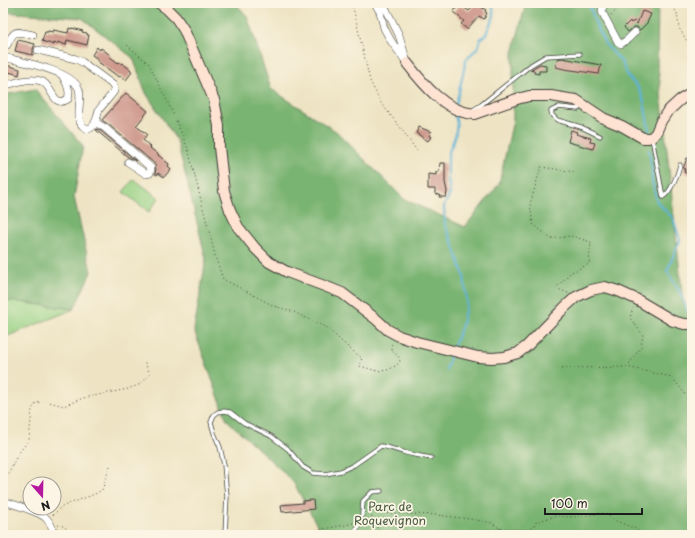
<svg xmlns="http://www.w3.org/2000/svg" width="695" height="538" font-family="'Playpen Sans',sans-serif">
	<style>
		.green { fill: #99d285; stroke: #5a7750 }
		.forest { fill: #7ab472; stroke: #4b6847 }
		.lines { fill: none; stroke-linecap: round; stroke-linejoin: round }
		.stream { stroke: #5db3da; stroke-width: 2 }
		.building { fill: #cf9a8e }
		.lane-casing { stroke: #3c3a35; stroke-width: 5 }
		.street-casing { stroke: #3c3a35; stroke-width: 8 }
		.secondary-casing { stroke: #3c3a35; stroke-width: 12 }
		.path { stroke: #3c3a35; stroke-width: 1; stroke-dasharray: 1 3; stroke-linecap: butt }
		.lane { stroke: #fff; stroke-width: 3.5 }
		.street { stroke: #fff; stroke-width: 7 }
		.secondary { stroke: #fee3d2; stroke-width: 10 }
		.labels { text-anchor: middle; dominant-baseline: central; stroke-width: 3.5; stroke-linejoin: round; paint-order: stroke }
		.park-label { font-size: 12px; fill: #485c41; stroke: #fcf5e5 }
	</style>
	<rect width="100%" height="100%" fill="#fcf5e5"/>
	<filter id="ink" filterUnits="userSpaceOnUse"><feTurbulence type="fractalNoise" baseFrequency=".025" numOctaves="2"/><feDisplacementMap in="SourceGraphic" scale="8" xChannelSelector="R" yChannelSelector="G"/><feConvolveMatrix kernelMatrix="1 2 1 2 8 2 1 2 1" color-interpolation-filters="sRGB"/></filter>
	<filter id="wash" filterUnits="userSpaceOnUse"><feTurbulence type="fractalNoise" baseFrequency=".012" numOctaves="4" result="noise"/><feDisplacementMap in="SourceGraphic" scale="16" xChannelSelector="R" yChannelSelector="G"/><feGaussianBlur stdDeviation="0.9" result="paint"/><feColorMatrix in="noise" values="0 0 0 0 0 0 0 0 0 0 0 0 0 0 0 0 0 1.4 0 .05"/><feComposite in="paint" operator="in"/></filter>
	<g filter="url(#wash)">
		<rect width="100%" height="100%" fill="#eee4c4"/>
		<path class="green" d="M134 179 159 198 149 212 123 192Z
			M3 300 74 309 3 338Z"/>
		<path class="forest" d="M3 3H235L247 16 271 89 337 132 404 199 465 227 499 184 513 120V53L526 3H658L657 64 659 74 683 302 692 320V535H328L321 532 292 480 227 420 194 330 206 259 177 141 146 93 133 58 82 18 3 12Z
			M35 89 83 146 74 197 91 272 74 309 3 300V95Z"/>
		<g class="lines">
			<path class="stream" d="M586 3 591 9 594 20 605 44 621 61 629 78 638 87 644 101 649 131
				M456 105 466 60 478 47 480 39 485 36 494 16 492 3
				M649 150 652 171V181L657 202 673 218 680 240 667 271 681 294 691 320
				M453 348 462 325 467 301 464 276 452 241 445 225 444 206 450 194 448 179V154L455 137 457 124 454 111
				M446 370 451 354"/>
		</g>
		<g id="blocks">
			<path class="building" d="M475 4 486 10 485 12 487 13 484 19 479 16 467 29 461 24 464 21 453 12 458 6 460 5 469 11Z
				M642 11 651 14 647 23 640 30 637 27H634L628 32 624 27 630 21 631 23 634 21 637 24Z
				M69 28 72 29V28L83 31 82 32 87 33V35H89L87 45 67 40 66 45 58 42 57 44 54 43V45L42 41 45 32H48V31L53 32V30L68 33Z
				M18 40 35 44 33 49V55L15 51Z
				M97 47 100 50 101 48 110 55 109 56 118 63 119 62 122 64V63L131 70V71L132 72 126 80 121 76 120 77 116 75 97 61 98 59 92 55Z
				M562 58 601 65 599 74 564 69 556 67 557 59Z
				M3 64 20 69 19 75 9 72 8 78 3 77Z
				M540 64 546 65V71H539V74L534 73V71L530 70Z
				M126 93 148 111 136 126 147 134 143 140 151 147 150 148 159 155H158L169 164 168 166 171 169 164 177 158 173 157 175 155 174 156 169 155 164 108 124 102 120Z
				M419 127 431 132 429 136 431 137 428 141 416 133Z
				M97 129 102 132 136 161 128 157 96 130Z
				M571 130 577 132 576 134 591 138 590 142 595 143 593 149 568 142Z
				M687 158 692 159V172L691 175 684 172 685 169H683Z
				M440 163H445V182L447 192 446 197H439L440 195 435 194V189H428V174L436 175V172H439Z
				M313 500 314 509 282 512 281 505 303 503V501Z"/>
		</g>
	</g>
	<g filter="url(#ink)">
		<use href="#blocks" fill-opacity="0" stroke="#3c3a35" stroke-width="1"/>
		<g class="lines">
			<defs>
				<path id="lane" d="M692 98 690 100 692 106
					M583 105 578 109 559 107 551 111 552 115 557 120 581 127 600 136
					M473 110 481 105 531 65 546 56 580 54
					M652 138 663 197C671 192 678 174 680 165
					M226 535 225 533 227 496 224 465 220 447 214 433 211 422 214 415 218 412 223 411 230 412 244 423 271 436 288 449 303 467 313 473 325 474 341 471 354 465 381 446C389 447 395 450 403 452 412 455 422 456 431 458
					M352 535 360 525 362 515 363 501 372 492 381 491"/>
				<path id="street" d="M375 3 380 12 384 28 391 41 407 63
					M383 3 399 35 406 59
					M603 3 602 12 618 42 621 44 628 39 635 32
					M3 44 7 45C15 28 16 32 33 35
					M3 57C22 62 68 70 78 87 84 96 73 120 84 127 87 129 90 129 92 127 97 123 97 115 99 110 102 105 113 94 114 91 115 88 114 88 113 85L82 62 76 59 38 50
					M3 86C15 83 29 77 41 81 53 85 52 109 68 99 71 90 66 82 62 75
					M95 122 105 128 149 166 151 168 150 173 146 174 128 162
					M3 501C13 504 39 512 46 518 51 523 53 529 55 535"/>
				<path id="secondary" d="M159 3 167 9 176 18 184 30 214 100 219 126V147L224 191 230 210 238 227 255 248 269 262 287 272 327 287 342 293 376 319 388 330 399 336 417 342 478 357 492 358 504 357 518 353 527 346 565 307 576 297 591 290 605 287 618 291 636 299 673 321 684 324H692
					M407 63C423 84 446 112 474 114L517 99 529 96H551L569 99 576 100 603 118 622 126 643 138H648L652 137 656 133 661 121 667 112 680 100 692 93"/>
			</defs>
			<use href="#lane" class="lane-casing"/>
			<use href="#street" class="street-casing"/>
			<use href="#secondary" class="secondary-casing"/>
			<path class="path" d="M134 3 136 4
				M352 3 370 81 381 103 400 127 417 151
				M656 3 657 6 672 5 677 13 679 28 687 41 690 43 692 46
				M611 15 624 3
				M127 45 149 64 172 111 188 149 216 259 223 279 274 306 294 312 314 322 326 327 349 348 362 358 359 366C376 370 385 376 400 362L399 357 391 350V345L393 343
				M692 59V66
				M568 293 556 288 570 273 589 264 591 242 571 236 551 239 533 224 530 204 541 167 575 172
				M627 367 641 347 643 335 630 318 633 308
				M562 368 627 367 672 377 685 394 692 412
				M3 484 18 454 29 440 32 409 36 403 45 401 64 406 83 398 128 389 141 384 150 374 144 361
				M53 515 61 507 95 494 102 490 110 466
				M58 525 63 526 75 535
				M499 528 503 535
				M527 530 533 527 536 522 555 516 573 517 605 513 614 520 636 529 642 535
				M289 535 346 525 353 523 356 520
				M381 535 371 515V509L378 506 383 510 385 513 437 515 477 520 492 523 499 528 511 530H526
				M516 535 524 531"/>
			<use href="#lane" class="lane"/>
			<use href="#street" class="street"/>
			<use href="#secondary" class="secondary"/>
		</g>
	</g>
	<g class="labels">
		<g class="park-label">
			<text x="390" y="506">Parc de<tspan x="390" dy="14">Roquevignon</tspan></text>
		</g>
	</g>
	<rect width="695" height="538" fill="none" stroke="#fcf5e5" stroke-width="16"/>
	<g transform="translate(42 496) rotate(160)"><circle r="19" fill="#fcf5e5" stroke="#a29e95"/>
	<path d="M0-3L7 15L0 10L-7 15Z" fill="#b5179e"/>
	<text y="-6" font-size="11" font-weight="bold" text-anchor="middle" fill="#1c1c1c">N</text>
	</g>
	<path d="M545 508v6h97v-6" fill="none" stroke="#1c1c1c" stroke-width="2"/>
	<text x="551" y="508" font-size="12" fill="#1c1c1c" stroke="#fcf5e5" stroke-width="3" paint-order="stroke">100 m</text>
</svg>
